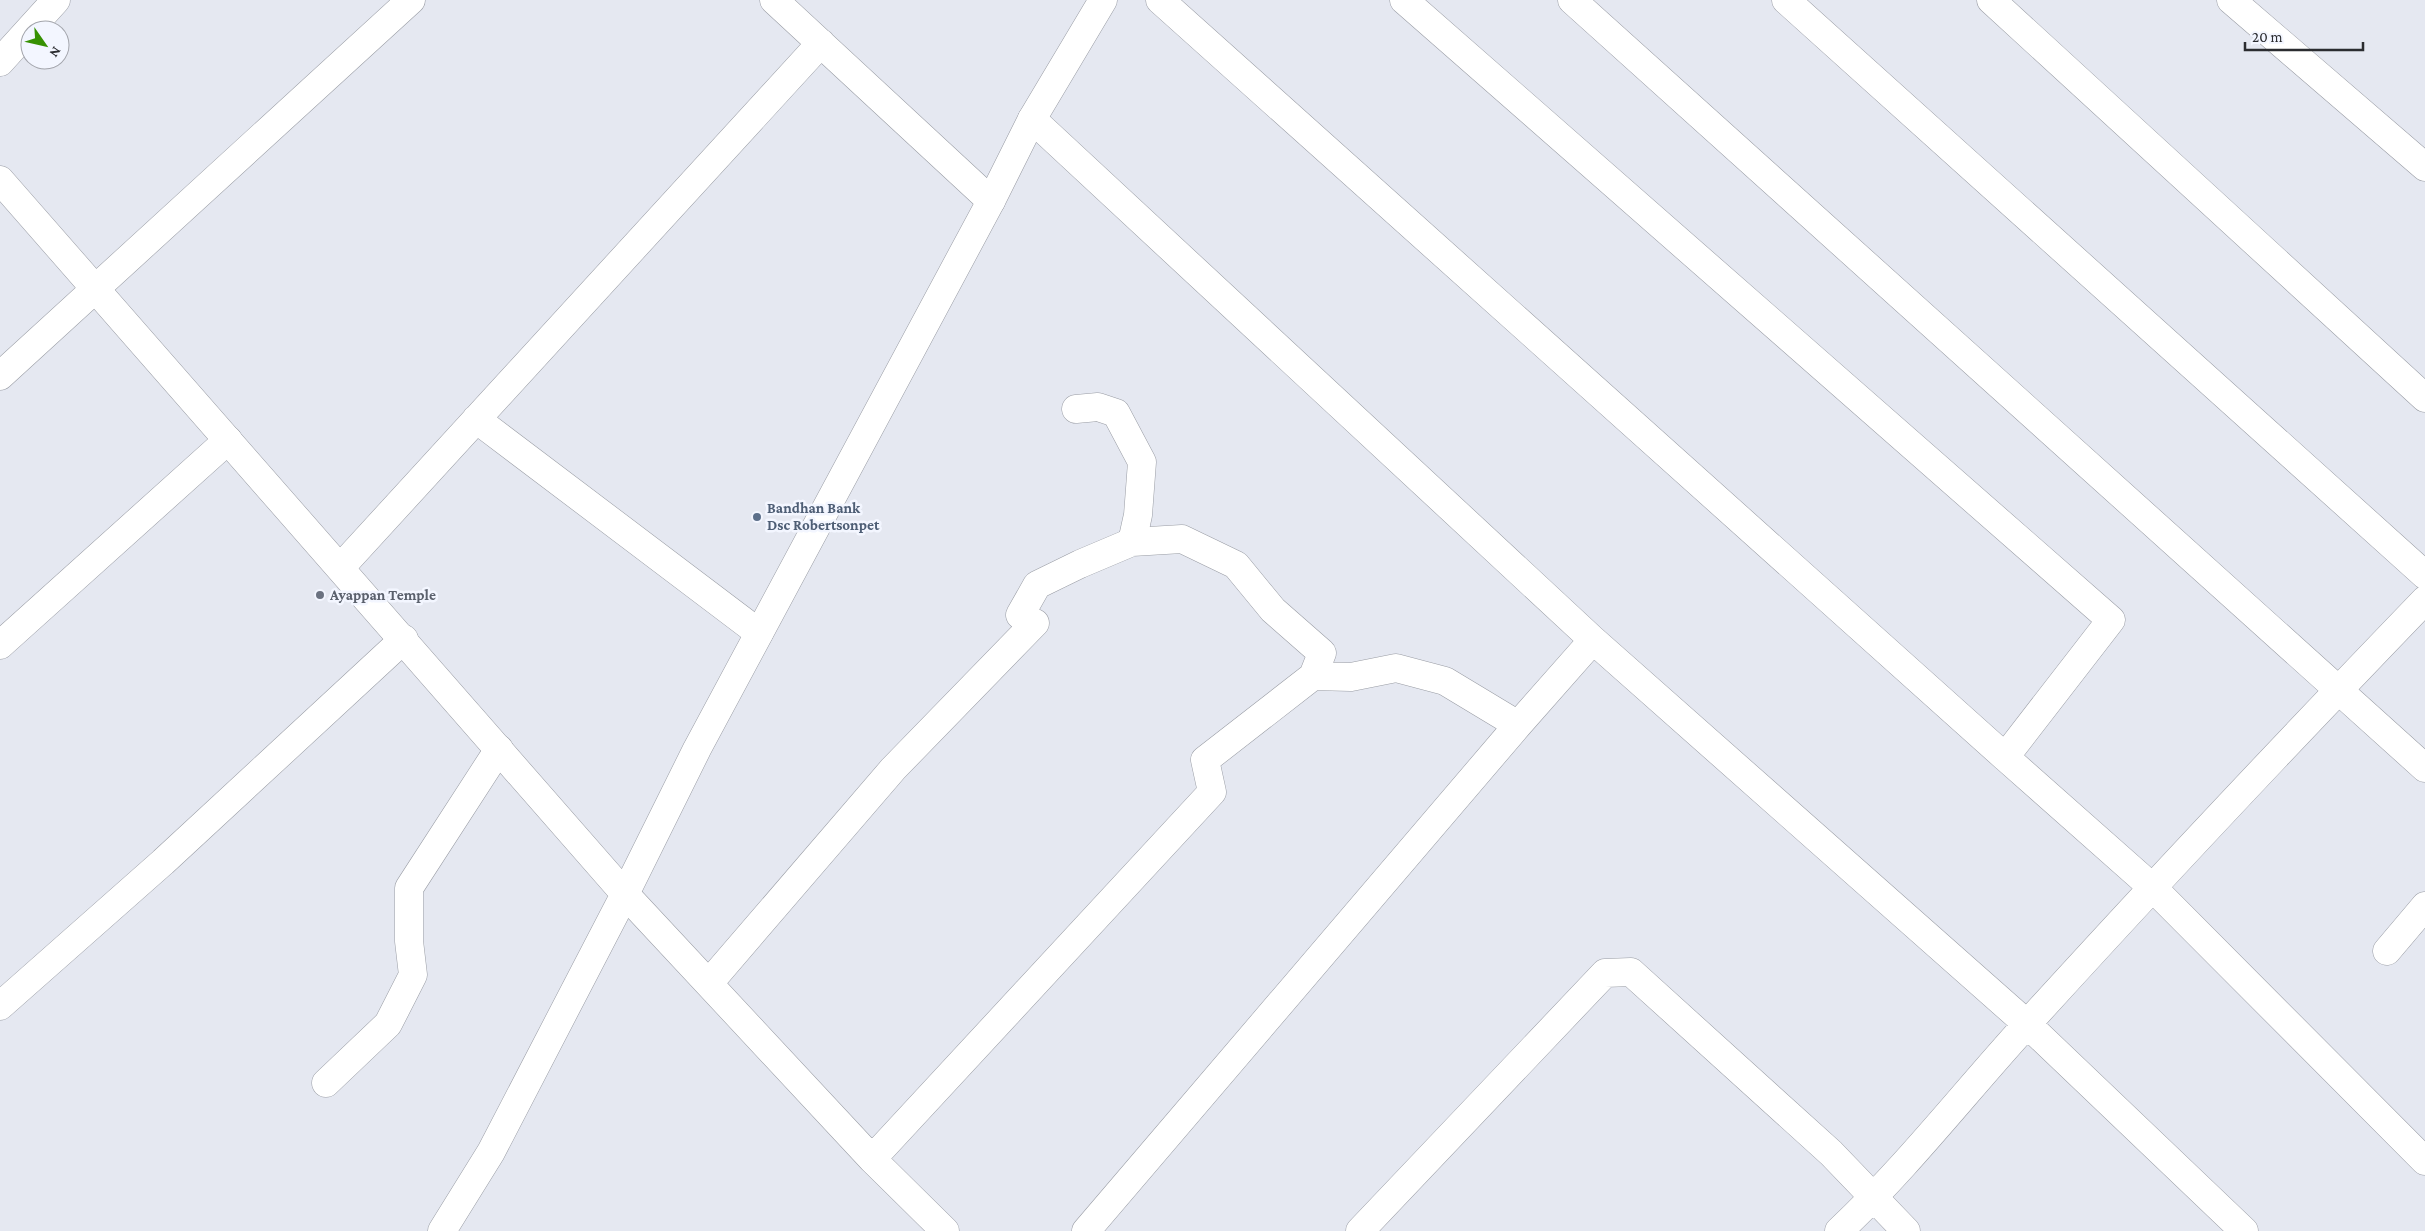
<svg xmlns="http://www.w3.org/2000/svg" width="2425" height="1231" font-family="'Crimson Pro',serif">
	<style>
		.lines { fill: none; stroke-linecap: round; stroke-linejoin: round }
		.street-casing { stroke: #999ca4; stroke-width: 29 }
		.secondary-casing { stroke: #999ca4; stroke-width: 29 }
		.street { stroke: #fff; stroke-width: 28 }
		.secondary { stroke: #fff; stroke-width: 28 }
		.service-dot { fill: #5c6f8a; stroke: #f3f6ff; stroke-width: 2 }
		.worship-dot { fill: #6b7280; stroke: #f3f6ff; stroke-width: 2 }
		.labels { text-anchor: middle; dominant-baseline: central; stroke-width: 5; stroke-linejoin: round; paint-order: stroke }
		.service-label { font-size: 15px; font-weight: bold; fill: #4e5e75; stroke: #f3f6ff; text-anchor: start }
		.worship-label { font-size: 15px; font-weight: bold; fill: #5b616d; stroke: #f3f6ff; text-anchor: start }
	</style>
	<rect width="100%" height="100%" fill="#e5e8f1"/>
	<g class="lines">
		<defs>
			<path id="street" d="M774 0 991 201
				M1160 0 2005 757
				M1404 0 2111 620 2005 757 2153 888 2425 1161
				M1572 0 2425 768
				M1786 0 2425 575
				M1991 0 2425 398
				M2231 0 2425 167
				M0 62 56 0
				M1032 119 1593 640 2027 1024 2244 1231
				M0 376 411 0
				M1076 409 1098 407 1116 413 1142 462 1138 515 1132 542
				M476 419 759 633
				M341 567 821 43
				M0 645 228 440
				M625 894 872 1159 945 1231
				M2387 951 2425 906
				M709 983 893 769 1035 623 1020 615 1037 585 1080 564 1132 542 1182 539 1236 565 1273 610 1322 653 1313 676
				M0 1006 163 862 404 639
				M326 1083 388 1024 413 975 409 941V888L499 749
				M872 1159 1212 792 1205 760 1313 676 1351 677 1396 668 1445 681 1518 725
				M1086 1231 1518 725 1593 640
				M1360 1231 1605 973 1631 972 1831 1153 1906 1231
				M1839 1231C1907 1167 1965 1092 2028 1023 2158 880 2291 739 2425 600"/>
			<path id="secondary" d="M0 180 625 894
				M442 1231 491 1152 625 894 697 749 991 201 1032 119 1103 0"/>
		</defs>
		<use href="#street" class="street-casing"/>
		<use href="#secondary" class="secondary-casing"/>
		<use href="#street" class="street"/>
		<use href="#secondary" class="secondary"/>
	</g>
	<circle class="service-dot" cx="757" cy="517" r="5"/>
	<circle class="worship-dot" cx="320" cy="595" r="5"/>
	<g class="labels">
		<g class="service-label">
			<text x="767" y="508">Bandhan Bank<tspan x="767" dy="17">Dsc Robertsonpet</tspan></text>
		</g>
		<g class="worship-label">
			<text x="330" y="595">Ayappan Temple</text>
		</g>
	</g>
	<g transform="translate(45 45) rotate(124)"><circle r="24" fill="#f3f6ff" stroke="#a3a5ac"/>
	<path d="M0-4L9 19L0 12L-9 19Z" fill="#369102"/>
	<text y="-8" font-size="14" font-weight="bold" text-anchor="middle" fill="#2b2c30">N</text>
	</g>
	<path d="M2245 42v8h118v-8" fill="none" stroke="#2b2c30" stroke-width="2.5"/>
	<text x="2252" y="42" font-size="15" fill="#2b2c30" stroke="#f3f6ff" stroke-width="4" paint-order="stroke">20 m</text>
</svg>
